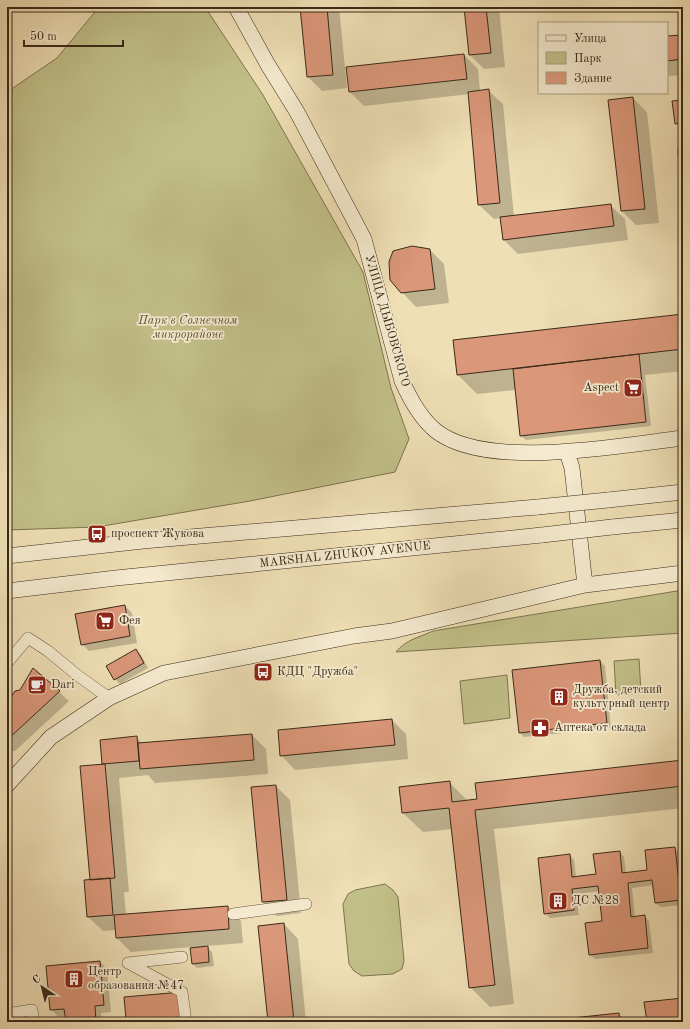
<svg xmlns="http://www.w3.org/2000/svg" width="690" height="1029" font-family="'Old Standard TT',serif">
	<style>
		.green { fill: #c1bf88; stroke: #7e7450 }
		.shadow { fill: #0003 }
		.building { fill: #da9779; stroke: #3a2a19 }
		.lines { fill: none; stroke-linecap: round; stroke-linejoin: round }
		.street-casing { stroke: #675740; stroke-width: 12 }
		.secondary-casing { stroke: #3a2a19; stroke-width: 16 }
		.street { stroke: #f5eacf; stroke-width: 11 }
		.secondary { stroke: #f5eacf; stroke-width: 15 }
		.secondary-bridge-casing { stroke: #3a2a19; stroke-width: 16; stroke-linecap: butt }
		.secondary-bridge { stroke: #f5eacf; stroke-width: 15 }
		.labels { text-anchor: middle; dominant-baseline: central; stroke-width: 3.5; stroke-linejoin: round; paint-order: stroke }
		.park-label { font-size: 12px; font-style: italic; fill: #5c4f35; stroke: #f5eacf }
		.street-label { font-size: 12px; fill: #3a2a19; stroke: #f5eacf }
		.poi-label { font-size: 12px; fill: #3a2a19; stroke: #f5eacf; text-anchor: start }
	</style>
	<rect width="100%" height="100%" fill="#efdfb5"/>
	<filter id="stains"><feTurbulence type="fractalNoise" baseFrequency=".005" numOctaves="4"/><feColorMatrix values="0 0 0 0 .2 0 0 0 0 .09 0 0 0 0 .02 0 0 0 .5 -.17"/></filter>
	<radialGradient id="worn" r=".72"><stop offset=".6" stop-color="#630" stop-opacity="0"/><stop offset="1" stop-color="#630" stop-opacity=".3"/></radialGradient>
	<path class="green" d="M99 7H205L263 95 363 272 391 388 409 439 395 472 250 501 97 527 7 530V92L57 58Z
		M683 590V633L396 652C405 640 420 637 433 631Z
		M639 659 641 693 616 695 614 661Z
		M507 675 510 718 464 724 460 681Z
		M385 884 393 890 398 897 404 961 402 969 393 974 362 976 354 971 349 964 343 904 348 894 355 890Z"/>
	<path class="shadow" d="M301 7H339L347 88 322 91 308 77Z
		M465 7H499L505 67 484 69 470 55Z
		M683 36V75L667 76V37Z
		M464 55 478 69 480 91 488 90 503 104 514 217 610 205 625 219 628 240 518 254 504 240 501 218 494 219 479 205 470 94 364 106 350 92Z
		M633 98 647 112 659 223 636 225 622 211Z
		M683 101V128H681L676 123Z
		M430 250 444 264 449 303 416 307 402 292Z
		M683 315V371L645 375 651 426 526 440 521 436 516 390 477 394 458 375Z
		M125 606 132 613 137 643 89 651 82 644Z
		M136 650 141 655 148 668 120 684 115 679Z
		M600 661 605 666 611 728 524 737 520 733Z
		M59 692 69 701 15 751H7V705Z
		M392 720 406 734 408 759 295 770 281 755Z
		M252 735 266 749 268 774 155 783 148 775 119 778 129 892H124L126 915 227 907 241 921 243 943 206 946 212 952 214 966 197 968 192 963 191 947 131 952 117 938 116 930 103 931 88 917 104 765 101 740 136 737 143 744Z
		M683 761V808L494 829 514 1004 490 1007 470 987 452 829 423 832 403 813 449 782 468 801Z
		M276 786 290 800 301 913 277 916 263 902Z
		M675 848 680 853 683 884V905L661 907 656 903 654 885 632 888 635 917 644 916 649 921 653 953 595 959 590 955 603 922 600 891 576 894 579 915 550 918 545 913 570 855 574 860 576 877 597 875 620 852 624 857 626 873 649 870Z
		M284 924 298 939 306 1022H269Z
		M100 962 107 969 111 1012 101 1013 102 1022H67L66 1016 58 1017 51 1009Z
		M619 1014 627 1022H545Z"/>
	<path class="building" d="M300 7H327L333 75 307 77Z
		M464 7H486L491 53 469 55Z
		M683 35V59L667 61V36Z
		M464 54 467 79 349 92 346 67Z
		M489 89 500 203 478 205 468 92Z
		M633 97 645 209 621 211 608 100Z
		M683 100V123L675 124 672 101Z
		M683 149V164H679L678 150Z
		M611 204 614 226 503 240 500 217Z
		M412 246 430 249 435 289 401 293 390 280 389 262 393 251Z
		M683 314V349L457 375 453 340Z
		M639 354 646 422 520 436 513 369Z
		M125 605 130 636 81 645 75 614Z
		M136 649 144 663 114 680 106 666Z
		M600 660 607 723 519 733 512 670Z
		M33 668 60 691 7 740V703L15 691 20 690Z
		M392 719 395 745 280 756 278 730Z
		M252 734 254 760 140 769 138 743Z
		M137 736 139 761 102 764 100 740Z
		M683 760V786L475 810 495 985 469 988 449 808 402 813 399 787 450 781 452 802 477 799 475 783Z
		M105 764 115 878 90 880 80 766Z
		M276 785 287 900 262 902 251 787Z
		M675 847 681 900 655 903 652 880 628 883 631 917 645 915 648 948 589 955 585 923 602 921 598 886 572 889 574 910 544 914 538 858 570 854 572 877 596 874 593 854 620 851 622 873 647 870 645 850Z
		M110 878 113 915 87 917 84 880Z
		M228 906 229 929 116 938 114 915Z
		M284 923 294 1022H268L258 926Z
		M208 946 209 962 192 964 190 948Z
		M100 961 104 1005 95 1006 96 1022 126 1019 124 997 182 992 184 1022H66L64 1009 50 1010 46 966Z
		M683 998V1022H647L644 1002Z
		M619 1013 620 1022H535Z"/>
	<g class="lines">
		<defs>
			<path id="street" d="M7 663 28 638 48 651 77 675 109 698
				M233 914 306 904
				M128 963 182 992 186 1022
				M128 963 182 957
				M7 1014 32 1010 34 1022"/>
			<path id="secondary" d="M236 7 268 65 297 112 364 239 402 381C410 399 420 418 436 431 487 471 622 445 683 438
				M567 452 572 468 585 585
				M608 500 683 492
				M612 527 683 520
				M7 556 143 541 538 507
				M7 591 116 578 542 535
				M7 785 51 737 109 698 164 673 354 636 392 631 585 585 683 573"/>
		</defs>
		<use href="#street" class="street-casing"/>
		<use href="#secondary" class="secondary-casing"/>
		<use href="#street" class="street"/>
		<use href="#secondary" class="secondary"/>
		<defs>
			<path id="secondary-bridge" d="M538 507 608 500
				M542 535 612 527"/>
		</defs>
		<use href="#secondary-bridge" class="secondary-bridge-casing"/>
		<use href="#secondary-bridge" class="secondary-bridge"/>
	</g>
	<defs>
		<symbol id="supermarket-square" viewBox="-11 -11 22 22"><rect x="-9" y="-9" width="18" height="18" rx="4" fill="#8f2418" stroke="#f5eacf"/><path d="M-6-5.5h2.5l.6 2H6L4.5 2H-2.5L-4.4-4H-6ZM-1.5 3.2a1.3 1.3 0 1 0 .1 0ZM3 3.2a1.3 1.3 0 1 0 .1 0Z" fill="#fff"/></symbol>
		<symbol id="bus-square" viewBox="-11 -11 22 22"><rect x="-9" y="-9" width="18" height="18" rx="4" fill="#8f2418" stroke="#f5eacf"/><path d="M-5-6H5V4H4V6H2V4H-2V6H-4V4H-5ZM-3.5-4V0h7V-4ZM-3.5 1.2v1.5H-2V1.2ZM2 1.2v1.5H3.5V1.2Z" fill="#fff"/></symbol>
		<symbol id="cafe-square" viewBox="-11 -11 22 22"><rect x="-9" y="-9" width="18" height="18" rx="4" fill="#8f2418" stroke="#f5eacf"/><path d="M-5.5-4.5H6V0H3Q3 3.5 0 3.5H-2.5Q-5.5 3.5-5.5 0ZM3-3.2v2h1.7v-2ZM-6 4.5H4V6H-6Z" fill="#fff"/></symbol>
		<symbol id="building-square" viewBox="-11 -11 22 22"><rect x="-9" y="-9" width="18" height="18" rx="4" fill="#8f2418" stroke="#f5eacf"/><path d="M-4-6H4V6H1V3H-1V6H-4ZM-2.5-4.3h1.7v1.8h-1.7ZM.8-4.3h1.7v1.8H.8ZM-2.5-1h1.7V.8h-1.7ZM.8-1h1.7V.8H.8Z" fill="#fff"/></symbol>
		<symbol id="pharmacy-square" viewBox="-11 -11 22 22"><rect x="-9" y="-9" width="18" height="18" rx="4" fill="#8f2418" stroke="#f5eacf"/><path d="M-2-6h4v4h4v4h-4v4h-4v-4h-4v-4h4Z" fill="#fff"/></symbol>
	</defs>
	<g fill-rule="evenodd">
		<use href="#supermarket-square" x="622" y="377" width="22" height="22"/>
		<use href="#bus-square" x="86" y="523" width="22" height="22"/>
		<use href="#supermarket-square" x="94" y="610" width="22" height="22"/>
		<use href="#bus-square" x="252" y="661" width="22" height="22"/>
		<use href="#cafe-square" x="26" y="674" width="22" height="22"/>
		<use href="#building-square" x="548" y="686" width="22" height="22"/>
		<use href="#pharmacy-square" x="529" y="717" width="22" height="22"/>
		<use href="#building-square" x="547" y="890" width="22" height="22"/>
		<use href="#building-square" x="63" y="968" width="22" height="22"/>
	</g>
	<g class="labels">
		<g class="park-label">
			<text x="188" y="321">Парк в Солнечном<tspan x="188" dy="14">микрорайоне</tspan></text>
		</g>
		<g class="street-label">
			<text transform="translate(387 321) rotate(74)">УЛИЦА ДЫБОВСКОГО</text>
			<text transform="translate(345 555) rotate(-6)">MARSHAL ZHUKOV AVENUE</text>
		</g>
		<g class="poi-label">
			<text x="619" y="388" text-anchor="end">Aspect</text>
			<text x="111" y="534">проспект Жукова</text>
			<text x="119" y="621">Фея</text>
			<text x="277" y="672">КДЦ "Дружба"</text>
			<text x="51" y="685">Dari</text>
			<text x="573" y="690">Дружба, детский<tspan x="573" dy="14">культурный центр</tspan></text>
			<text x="554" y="728">Аптека от склада</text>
			<text x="572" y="901">ДС №28</text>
			<text x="88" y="972">Центр<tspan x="88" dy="14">образования №47</tspan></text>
		</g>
	</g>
	<rect width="690" height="1029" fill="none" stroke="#efdfb5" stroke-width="24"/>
	<rect x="8" y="8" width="674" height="1013" fill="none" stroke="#3a2a19" stroke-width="2"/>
	<rect x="12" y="12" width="666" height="1005" fill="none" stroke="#3a2a19"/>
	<rect x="538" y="22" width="130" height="72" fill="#f5eacf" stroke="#aa9d86"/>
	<rect x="546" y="35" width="20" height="6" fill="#f5eacf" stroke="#aa9d86"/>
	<text x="574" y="42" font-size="12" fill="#3a2a19">Улица</text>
	<rect x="546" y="52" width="20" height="12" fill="#c1bf88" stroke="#aa9d86"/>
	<text x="574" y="62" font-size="12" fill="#3a2a19">Парк</text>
	<rect x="546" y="72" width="20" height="12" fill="#da9779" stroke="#aa9d86"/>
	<text x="574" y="82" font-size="12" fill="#3a2a19">Здание</text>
	<g transform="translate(42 987) rotate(325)" stroke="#f5eacf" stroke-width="3" paint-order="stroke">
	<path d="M0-3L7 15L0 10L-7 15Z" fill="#3a2a19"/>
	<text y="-6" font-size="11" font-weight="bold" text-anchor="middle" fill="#3a2a19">С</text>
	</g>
	<path d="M24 40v6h99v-6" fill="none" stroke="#3a2a19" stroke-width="2"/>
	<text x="30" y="40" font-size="12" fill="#3a2a19" stroke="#f5eacf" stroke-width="3" paint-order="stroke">50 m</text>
	<rect width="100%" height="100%" filter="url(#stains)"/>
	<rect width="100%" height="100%" fill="url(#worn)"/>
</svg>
